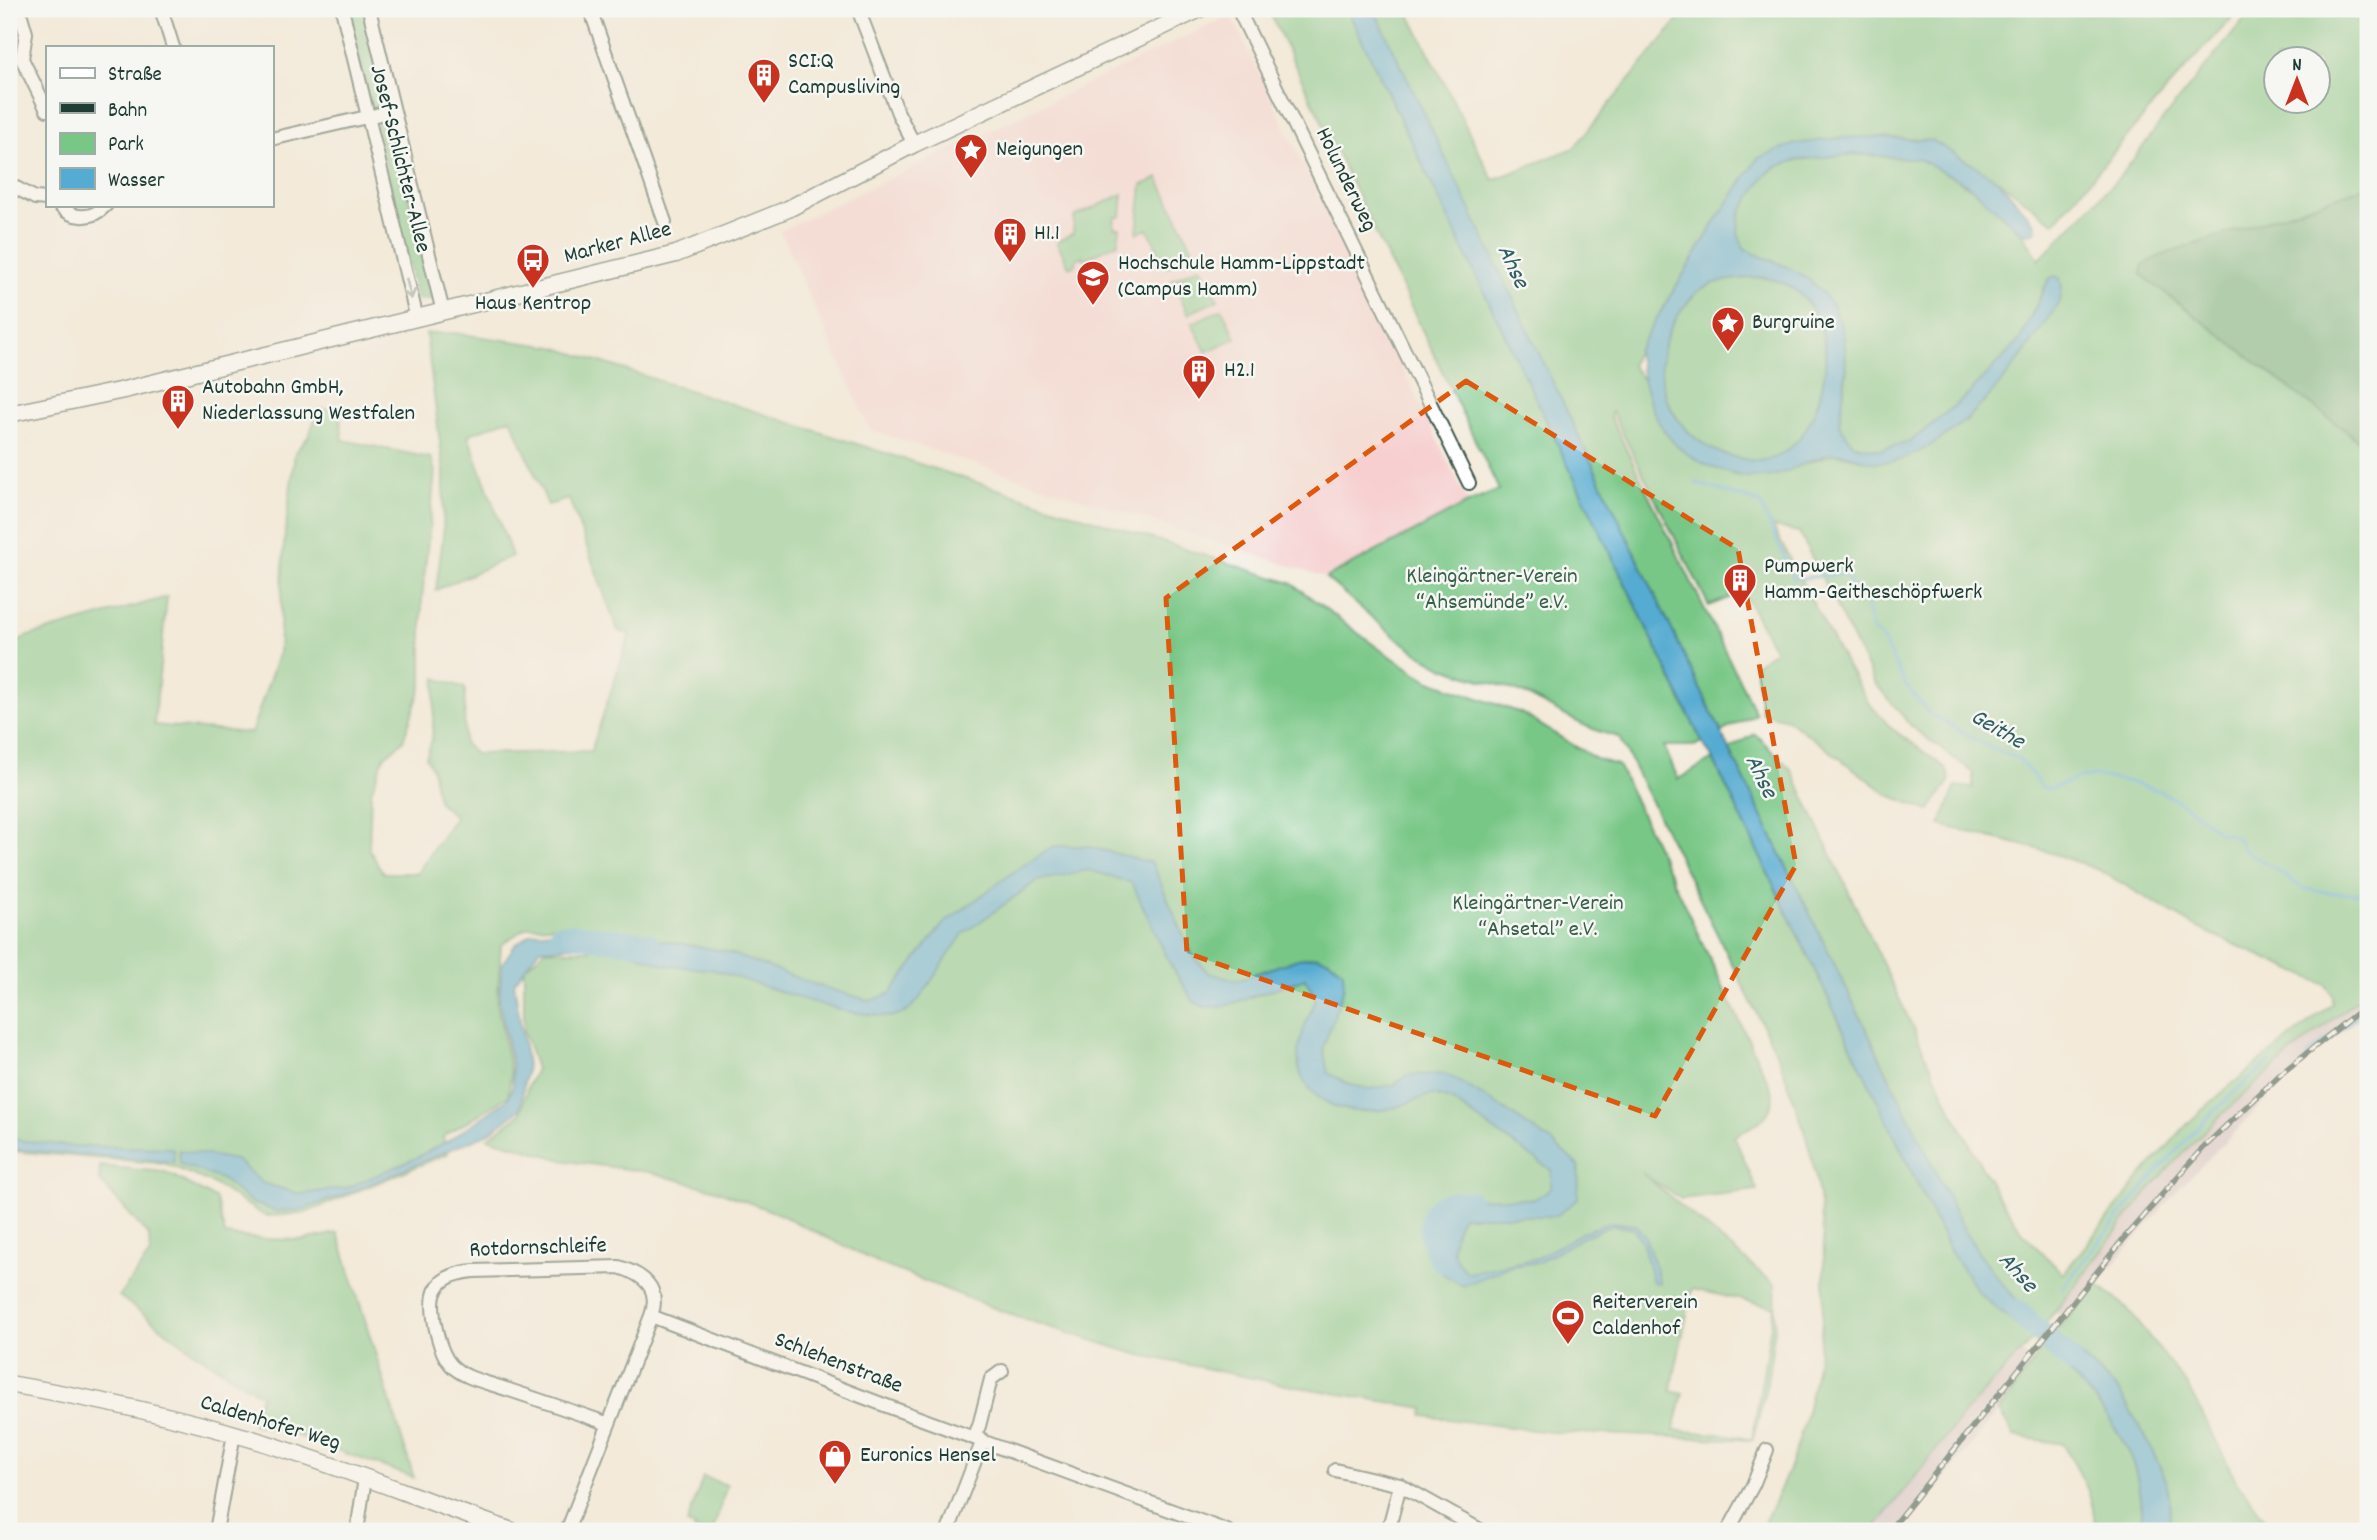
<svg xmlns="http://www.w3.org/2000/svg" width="2377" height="1540" font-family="Dekko,sans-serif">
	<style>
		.built { fill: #f7cfd0 }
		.industrial { fill: #d2bdc5 }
		.green { fill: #79c787; stroke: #4c825e; stroke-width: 2; fill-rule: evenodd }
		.forest { fill: #62ac74; stroke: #407454; stroke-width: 2 }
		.water { fill: #56abd2; stroke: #3a7483; stroke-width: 2; fill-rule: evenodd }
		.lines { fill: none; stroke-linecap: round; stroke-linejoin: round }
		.stream { stroke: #56abd2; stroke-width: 3.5 }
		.river { stroke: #56abd2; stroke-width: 23 }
		.minor-casing { stroke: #3f574d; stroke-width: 16 }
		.tertiary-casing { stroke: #3f574d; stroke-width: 19 }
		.minor { stroke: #fff; stroke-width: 12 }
		.tertiary { stroke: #fff; stroke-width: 16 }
		.rail-casing { stroke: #1f3d34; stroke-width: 6 }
		.rail { stroke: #f6f6f2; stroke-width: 3.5; stroke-dasharray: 10; stroke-linecap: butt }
		.oneway { stroke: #8f9e9a }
		.marked { fill: none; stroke: #de580e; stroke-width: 5; stroke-dasharray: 14 9; stroke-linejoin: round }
		.labels { text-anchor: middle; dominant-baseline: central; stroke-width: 5; stroke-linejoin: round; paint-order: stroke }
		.poi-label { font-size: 23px; fill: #1f3d34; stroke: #f6f6f2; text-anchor: start }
		.street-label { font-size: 23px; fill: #1f3d34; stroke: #f6f6f2 }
		.park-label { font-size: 23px; fill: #366049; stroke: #f6f6f2 }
		.water-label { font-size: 24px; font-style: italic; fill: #305e63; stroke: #f6f6f2 }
	</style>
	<rect width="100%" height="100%" fill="#f6f6f2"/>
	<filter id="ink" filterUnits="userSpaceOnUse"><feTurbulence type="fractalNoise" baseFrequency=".0143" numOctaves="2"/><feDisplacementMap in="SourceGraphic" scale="14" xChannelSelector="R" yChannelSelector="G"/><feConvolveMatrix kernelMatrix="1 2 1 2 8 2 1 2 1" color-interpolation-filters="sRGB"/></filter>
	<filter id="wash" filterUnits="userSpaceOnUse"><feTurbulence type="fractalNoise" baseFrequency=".00686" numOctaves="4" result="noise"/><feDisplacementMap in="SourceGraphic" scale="28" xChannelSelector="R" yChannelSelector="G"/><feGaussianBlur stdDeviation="1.57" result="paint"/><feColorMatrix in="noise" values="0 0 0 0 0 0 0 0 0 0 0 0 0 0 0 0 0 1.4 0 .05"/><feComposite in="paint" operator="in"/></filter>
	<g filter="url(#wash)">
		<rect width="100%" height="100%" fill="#f3ead9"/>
		<path class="built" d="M1231 15 1468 503 1324 577 870 430 780 231Z"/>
		<path class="industrial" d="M2368 991V1010L2298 1069 2244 1122 2175 1193 2065 1320 2055 1311 2111 1237 2197 1138 2268 1071Z
			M2022 1353 2032 1361 1999 1411 1910 1521 1899 1531H1873L1967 1410Z"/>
		<path class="green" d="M348 9H364L385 97 381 107H375L370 103Z
			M1268 9H1347L1702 742 1694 746H1664L1678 779 1713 759 1950 1251 1980 1294 2033 1339 1967 1410 1873 1531H1760C1771 1507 1785 1483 1793 1458 1824 1369 1833 1266 1815 1173 1807 1133 1792 1095 1778 1056L1619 737C1584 730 1554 708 1522 693 1496 682 1466 678 1441 666 1400 646 1361 607 1326 578L1468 503 1499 490Z
			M1373 9H1407L1493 180 1574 148 1687 9H2240L2161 96 2054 223 1998 180 1933 141 1879 137 1840 138 1758 158 1719 216 1637 351 1631 365 1643 380 1654 413 1733 475 1772 476 1834 453 1869 461 1966 421 2007 375 2044 324 2059 301 2062 287 2045 286 2020 340 1968 395 1910 442 1879 450 1854 445 1839 425 1847 371 1832 304 1759 256 1744 249C1742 244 1739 239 1738 234 1735 213 1758 176 1776 167 1802 154 1891 151 1919 159 1925 161 1932 166 1938 169 1977 189 2019 219 2039 260L2123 173 2171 109 2253 9H2353L2368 45V186L2160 256 2142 275 2368 448V991C2295 1049 2223 1107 2161 1177 2119 1224 2084 1276 2045 1324 2012 1301 1988 1266 1966 1234L1729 749 1755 734 1791 769 1952 1111 1993 1188 2023 1233 2063 1274 2144 1173 2189 1122 2227 1088 2332 1004 2333 996 2326 985 2198 928 2099 870 2046 851 1940 825 1956 786 1973 788V772L1913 728 1874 682 1799 532 1773 527 1835 645 1867 701 1891 728 1946 768 1950 780 1929 811 1889 795 1787 719 1762 713 1755 664 1775 651 1743 592 1709 606 1612 412 1610 416 1756 714 1721 732 1500 284ZM2276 60H2318V102H2276Z
			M380 119H387L392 127 432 298 427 300 417 299 376 124Z
			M1158 178 1195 253 1190 255 1188 252 1179 256 1180 261 1166 267 1148 229 1137 233 1142 185Z
			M1123 194 1121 217H1115L1114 227 1120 228 1118 243 1084 259 1083 256 1075 260 1076 264 1069 267 1057 242 1073 233 1074 217Z
			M1201 266 1218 300 1188 314 1172 280Z
			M1761 277C1771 279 1782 280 1791 287 1808 299 1819 320 1824 340 1832 378 1810 453 1766 460 1755 462 1745 460 1734 457 1714 453 1699 444 1685 428 1653 392 1654 348 1681 311 1687 303 1694 293 1703 288 1720 279 1742 279 1761 277Z
			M1222 309 1236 338 1206 352 1192 323Z
			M454 333 554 347 1291 583 1378 648 1413 671 1430 681 1521 713 1596 759 1618 765 1773 1092C1774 1119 1755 1124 1734 1136L1757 1190 1681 1199 1642 1173 1775 1285C1778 1333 1767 1394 1752 1440L1549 1432 1423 1416 1424 1408 1286 1385 1136 1354 1017 1317 881 1264 779 1214 716 1190 649 1172 566 1161 488 1138 520 1114 528 1086 536 1069 524 1032V969L545 950H590L591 927 575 925 527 927 501 945 497 1003 511 1075 508 1096 443 1137 447 1154 303 1214 265 1216 210 1182 166 1164 9 1151V649L25 637 167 597 154 725 251 733 279 652 284 543 295 452 309 436 318 409H339L343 440 431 458 435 472 422 599V685L403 741 384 757 371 792 369 849 383 873H417L455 817 438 801 432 768 426 757 432 740 436 678 465 688 464 743 475 754 591 751 630 634 618 631 569 499 548 505 511 418 468 435 512 556 436 590 443 537 444 473 426 334ZM1692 1289 1774 1307 1752 1440 1729 1435 1674 1430 1683 1394 1671 1391Z
			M100 1166 166 1172 216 1199 225 1235 261 1239 303 1240 338 1233 414 1478 284 1431 252 1424 261 1395 194 1352 119 1296 150 1254 149 1236 99 1180Z
			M2097 1284 2126 1307 2187 1385 2236 1480 2274 1531H2167L2171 1508 2166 1480 2145 1436 2118 1390 2055 1332Z
			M2042 1349C2096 1393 2150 1456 2141 1531H2094C2098 1499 2078 1471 2063 1444L2014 1436 1999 1411Z
			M703 1477 727 1485 713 1531H694L695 1527 687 1524Z"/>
		<path class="forest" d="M2368 186V448L2142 275V266L2160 256Z"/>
		<path class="water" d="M1347 9H1374L1721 732 1966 1234C1988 1266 2012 1301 2045 1324L2033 1339 1980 1294 1950 1251 1713 759 1702 742Z
			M1879 137 1933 141 1998 180 2035 224 2036 230 2033 233 2023 234 1967 184 1919 159 1854 154 1798 160 1775 167 1763 178 1740 214 1738 233 1744 249C1763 258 1786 264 1804 276 1858 315 1847 368 1839 425L1854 445 1879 450 1910 442 1968 395 2020 340 2049 279 2055 276 2060 278 2062 287 2060 301C2025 353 1988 410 1933 444 1913 456 1892 466 1868 461 1857 458 1844 452 1832 454 1811 457 1793 472 1772 476 1752 480 1732 475 1714 468 1658 447 1648 405 1637 351L1719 216 1758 158 1795 144 1840 138ZM1761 277C1777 280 1792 284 1803 297 1813 308 1821 326 1824 340 1832 378 1810 453 1766 460 1755 462 1745 460 1734 457 1714 453 1699 443 1685 428 1653 392 1654 348 1681 311 1687 303 1694 293 1703 288 1720 279 1742 279 1761 277Z
			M1054 846H1087L1152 863 1192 955 1209 973 1237 980 1298 959 1316 956 1329 960 1343 971 1344 987 1323 1048 1328 1073 1351 1085 1369 1089 1393 1085 1409 1075 1446 1074 1492 1101 1552 1142 1579 1166 1578 1199 1556 1216H1462C1451 1243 1445 1252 1468 1273L1537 1258 1585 1231 1611 1222 1635 1225 1645 1236 1660 1283 1653 1282 1642 1241 1633 1229 1613 1225 1587 1235 1539 1262 1508 1267 1463 1286 1440 1272 1429 1240 1441 1204 1466 1198 1535 1199 1551 1188V1170L1452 1101C1446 1099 1437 1095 1431 1095 1421 1097 1410 1103 1400 1106 1368 1115 1334 1115 1310 1089 1285 1062 1305 1027 1316 998L1305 978 1222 1007H1205L1194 1002 1170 964 1132 883 1089 870 1037 881 963 934 920 998 907 1012 890 1017 849 1012 805 1000 714 970 665 965 619 948 618 933 724 951 819 986 870 1001 890 994 943 924 1019 868Z
			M562 930 590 931 589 945 539 949 514 983 527 1065 520 1109 489 1133 351 1192 301 1210 276 1211 252 1203 223 1180 180 1164 179 1150 236 1160 262 1183 300 1194 347 1188 414 1159 448 1141 507 1100 513 1086 512 1066 499 1001 502 964 515 945 532 933Z
			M9 1139 69 1146 173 1148 174 1162 9 1149Z
			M2055 1332 2118 1390 2145 1436 2166 1480 2171 1508 2167 1531H2141C2150 1456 2096 1393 2042 1349Z"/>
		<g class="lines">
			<path class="stream" d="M1696 483 1760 503 1794 579 1840 574 1847 576 1854 590 1866 601 1872 629 1883 640 1905 684 1929 713 1983 744 2019 759 2043 788 2050 789 2079 778 2098 776 2129 782 2160 791 2186 806 2219 832 2237 837 2245 852C2267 861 2282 875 2302 887 2313 893 2355 894 2368 893
				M2308 1055 2368 1008
				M2062 1289C2125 1208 2189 1127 2270 1062"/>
			<path class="river" d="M560 935H573L648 944
				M1443 1262C1431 1247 1420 1211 1447 1204 1454 1202 1463 1202 1470 1202
				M2017 1311 2072 1362"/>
		</g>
	</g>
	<g filter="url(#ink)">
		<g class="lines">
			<defs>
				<path id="minor" d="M19 9 26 33 22 59 47 110
					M161 9 173 47
					M342 9 417 319
					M369 9 443 312
					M590 9 665 222
					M858 9 898 113 914 144
					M1238 9 1469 483
					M271 139 393 111
					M9 184 35 198 47 199
					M59 205C73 220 92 220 106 205
					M609 1424C574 1412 540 1400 506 1389 490 1383 464 1379 451 1365 439 1352 433 1321 433 1304 433 1280 453 1273 474 1271L619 1267C644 1275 661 1288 651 1316
					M974 1437 979 1426 991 1379 1002 1371
					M1335 1470 1400 1485
					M216 1531 234 1434
					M357 1531 365 1478
					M567 1531 651 1316 892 1408 1227 1531
					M948 1531 983 1440
					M1388 1531 1400 1485 1482 1531
					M1728 1531 1753 1485 1767 1450"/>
				<path id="tertiary" d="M9 414 124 390 676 254 788 209 914 144 1200 9
					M9 1384C91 1398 172 1415 252 1439 340 1466 425 1501 512 1531"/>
			</defs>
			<use href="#minor" class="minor-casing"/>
			<use href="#tertiary" class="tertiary-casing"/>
			<use href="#minor" class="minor"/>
			<use href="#tertiary" class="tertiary"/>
			<defs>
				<path id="rail" d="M1889 1531 2126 1236 2203 1148 2282 1073 2368 1004"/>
			</defs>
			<use href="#rail" class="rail-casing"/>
			<use href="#rail" class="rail"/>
		</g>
		<defs><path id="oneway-shaft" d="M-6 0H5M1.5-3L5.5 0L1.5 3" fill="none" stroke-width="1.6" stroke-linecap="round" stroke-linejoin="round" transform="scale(1.75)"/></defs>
		<use class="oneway" href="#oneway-shaft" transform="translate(409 289) rotate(76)"/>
	</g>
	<path d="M0 0H2377V1540H0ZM1466 381 1738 549 1796 865 1655 1116 1187 953 1166 598Z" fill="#f3ead9" fill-opacity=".55" fill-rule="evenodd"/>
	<path class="marked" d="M1466 381 1738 549 1796 865 1655 1116 1187 953 1166 598Z"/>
	<defs>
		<symbol id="building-pin" viewBox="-11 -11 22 30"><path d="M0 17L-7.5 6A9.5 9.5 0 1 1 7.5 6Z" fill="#c8321e" stroke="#f6f6f2"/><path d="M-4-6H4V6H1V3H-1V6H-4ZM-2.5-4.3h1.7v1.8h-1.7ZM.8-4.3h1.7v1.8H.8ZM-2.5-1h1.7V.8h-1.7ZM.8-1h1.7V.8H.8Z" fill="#fff"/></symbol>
		<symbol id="sight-pin" viewBox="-11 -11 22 30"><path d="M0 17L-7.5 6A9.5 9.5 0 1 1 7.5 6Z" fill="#c8321e" stroke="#f6f6f2"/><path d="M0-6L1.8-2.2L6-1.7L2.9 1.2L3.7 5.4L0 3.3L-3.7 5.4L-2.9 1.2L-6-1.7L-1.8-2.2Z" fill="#fff"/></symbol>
		<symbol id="bus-pin" viewBox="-11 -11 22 30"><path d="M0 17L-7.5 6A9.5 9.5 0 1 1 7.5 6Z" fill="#c8321e" stroke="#f6f6f2"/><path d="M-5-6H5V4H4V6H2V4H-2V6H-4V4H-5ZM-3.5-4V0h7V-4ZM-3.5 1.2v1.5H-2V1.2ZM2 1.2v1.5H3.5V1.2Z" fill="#fff"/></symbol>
		<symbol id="university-pin" viewBox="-11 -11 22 30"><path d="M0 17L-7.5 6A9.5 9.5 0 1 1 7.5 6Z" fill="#c8321e" stroke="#f6f6f2"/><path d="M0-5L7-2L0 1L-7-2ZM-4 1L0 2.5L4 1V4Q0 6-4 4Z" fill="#fff"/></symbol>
		<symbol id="stadium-pin" viewBox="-11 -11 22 30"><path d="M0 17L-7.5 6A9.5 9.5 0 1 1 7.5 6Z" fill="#c8321e" stroke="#f6f6f2"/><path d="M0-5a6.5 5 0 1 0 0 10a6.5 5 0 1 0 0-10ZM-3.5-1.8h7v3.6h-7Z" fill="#fff"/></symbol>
		<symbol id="shop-pin" viewBox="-11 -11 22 30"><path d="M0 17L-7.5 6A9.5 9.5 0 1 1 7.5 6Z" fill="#c8321e" stroke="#f6f6f2"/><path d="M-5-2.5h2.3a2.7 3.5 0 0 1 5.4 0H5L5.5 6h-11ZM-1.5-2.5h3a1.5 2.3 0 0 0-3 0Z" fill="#fff"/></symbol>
	</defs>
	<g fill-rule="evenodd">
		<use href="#building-pin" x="745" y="56" width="38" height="52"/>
		<use href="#sight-pin" x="952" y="131" width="38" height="52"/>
		<use href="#building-pin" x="991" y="215" width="38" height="52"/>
		<use href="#bus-pin" x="514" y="241" width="38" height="52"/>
		<use href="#university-pin" x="1074" y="258" width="38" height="52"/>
		<use href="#sight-pin" x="1709" y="304" width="38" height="52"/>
		<use href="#building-pin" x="1180" y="352" width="38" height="52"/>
		<use href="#building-pin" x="159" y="382" width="38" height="52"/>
		<use href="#building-pin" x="1721" y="561" width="38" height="52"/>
		<use href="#stadium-pin" x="1549" y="1297" width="38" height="52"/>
		<use href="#shop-pin" x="816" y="1437" width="38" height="52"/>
	</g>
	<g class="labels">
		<g class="poi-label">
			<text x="788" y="62">SCI:Q<tspan x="788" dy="26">Campusliving</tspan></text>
			<text x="996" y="150">Neigungen</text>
			<text x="1034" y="234">H1.1</text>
			<text x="1118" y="264">Hochschule Hamm-Lippstadt<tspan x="1118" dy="26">(Campus Hamm)</tspan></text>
			<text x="533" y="304" text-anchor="middle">Haus Kentrop</text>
			<text x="1752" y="323">Burgruine</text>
			<text x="1224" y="371">H2.1</text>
			<text x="202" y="388">Autobahn GmbH,<tspan x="202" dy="26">Niederlassung Westfalen</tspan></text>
			<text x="1764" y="567">Pumpwerk<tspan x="1764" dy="26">Hamm-Geitheschöpfwerk</tspan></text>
			<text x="1592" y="1303">Reiterverein<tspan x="1592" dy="26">Caldenhof</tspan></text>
			<text x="860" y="1456">Euronics Hensel</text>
		</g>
		<g class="street-label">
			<text transform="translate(399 159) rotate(76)">Josef-Schlichter-Allee</text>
			<text transform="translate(1345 180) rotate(64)">Holunderweg</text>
			<text transform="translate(618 244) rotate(-15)">Marker Allee</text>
			<text transform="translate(538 1249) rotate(-2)">Rotdornschleife</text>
			<text transform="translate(838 1364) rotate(21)">Schlehenstraße</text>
			<text transform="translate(270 1424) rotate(17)">Caldenhofer Weg</text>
		</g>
		<g class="park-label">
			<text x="1492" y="577">Kleingärtner-Verein<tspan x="1492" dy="26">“Ahsemünde” e.V.</tspan></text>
			<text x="1538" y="904">Kleingärtner-Verein<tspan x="1538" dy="26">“Ahsetal” e.V.</tspan></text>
		</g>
		<g class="water-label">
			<text transform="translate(1512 267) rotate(65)">Ahse</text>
			<text transform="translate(1997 730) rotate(30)">Geithe</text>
			<text transform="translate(1760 777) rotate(64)">Ahse</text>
			<text transform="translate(2017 1273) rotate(48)">Ahse</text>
		</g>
	</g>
	<rect width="2377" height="1540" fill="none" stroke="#f6f6f2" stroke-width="35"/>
	<rect x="46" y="46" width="228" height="161" fill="#f6f6f2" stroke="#a0aca6" stroke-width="2"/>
	<rect x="60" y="68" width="35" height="10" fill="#ffffff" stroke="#a0aca6" stroke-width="2"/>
	<text x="108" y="80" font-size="21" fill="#1f3d34">Straße</text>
	<rect x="60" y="103" width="35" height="10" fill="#1f3d34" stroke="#a0aca6" stroke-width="2"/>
	<text x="108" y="116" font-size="21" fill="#1f3d34">Bahn</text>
	<rect x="60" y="133" width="35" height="21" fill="#79c787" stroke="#a0aca6" stroke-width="2"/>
	<text x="108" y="150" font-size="21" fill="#1f3d34">Park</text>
	<rect x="60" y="168" width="35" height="21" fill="#56abd2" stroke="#a0aca6" stroke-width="2"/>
	<text x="108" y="186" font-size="21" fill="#1f3d34">Wasser</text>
	<g transform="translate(2297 80)"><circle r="33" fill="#f6f6f2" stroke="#a0aca6" stroke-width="2"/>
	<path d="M0-5L12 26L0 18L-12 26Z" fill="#c8321e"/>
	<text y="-10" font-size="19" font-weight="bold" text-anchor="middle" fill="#1f3d34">N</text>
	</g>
</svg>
